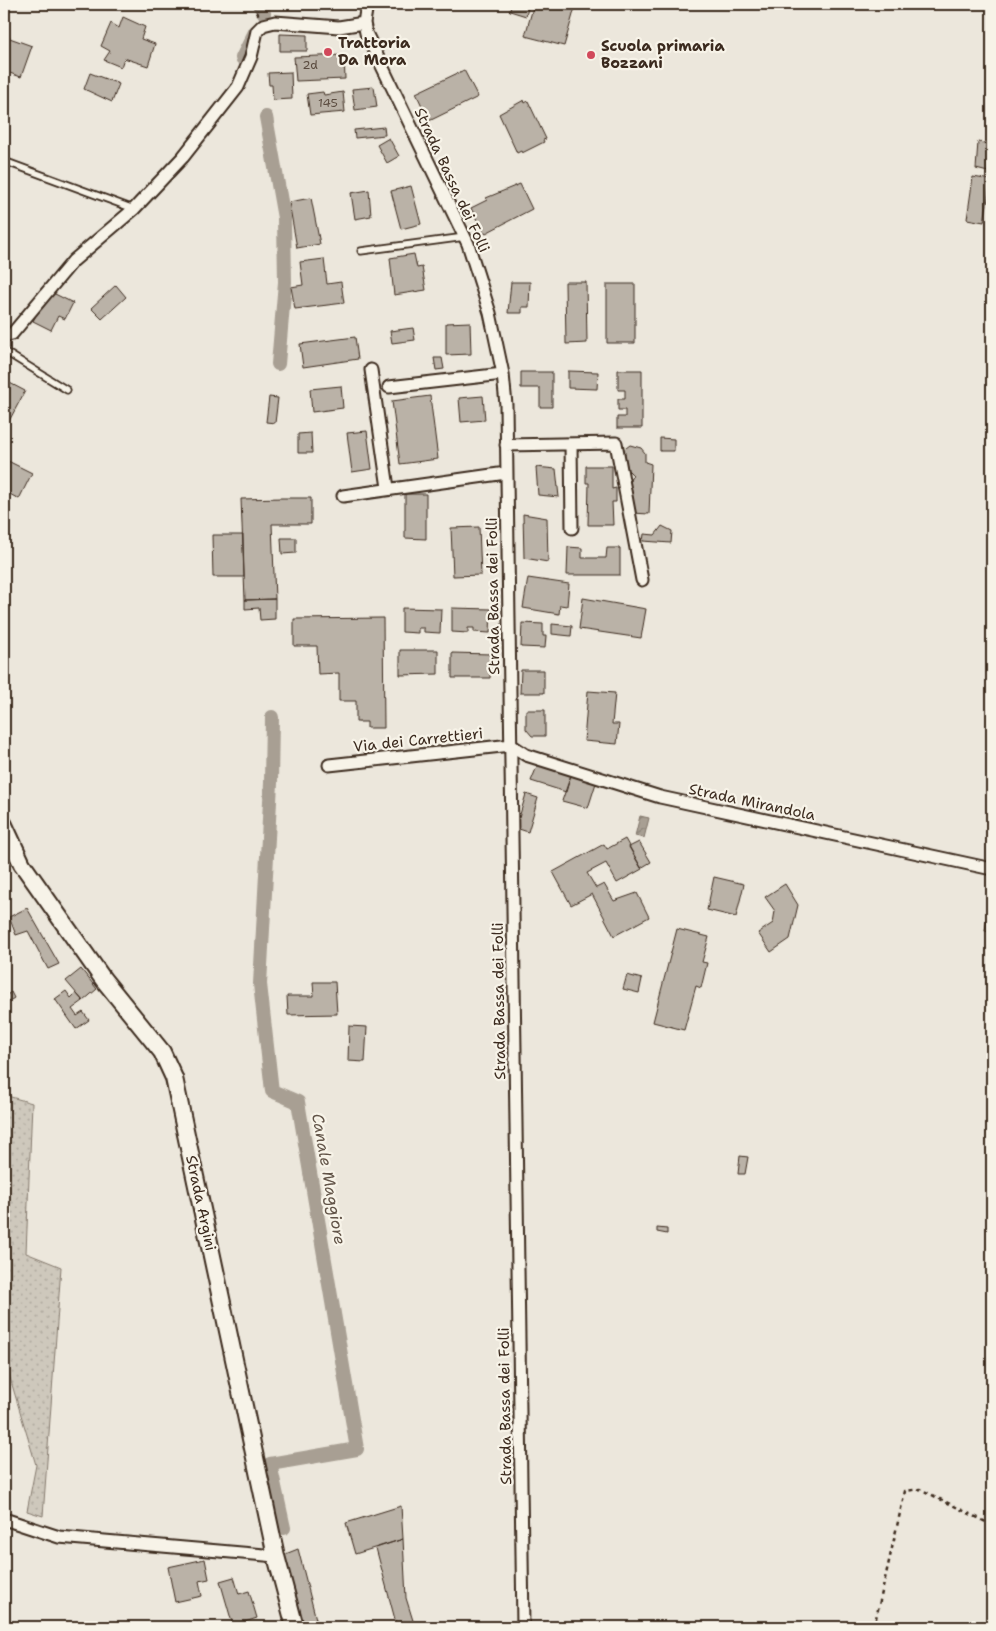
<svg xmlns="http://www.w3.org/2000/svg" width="996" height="1631" font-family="'Shantell Sans',sans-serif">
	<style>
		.grass { fill: url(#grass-dots); stroke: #84796d }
		.water { fill: url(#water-waves); stroke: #7c7064 }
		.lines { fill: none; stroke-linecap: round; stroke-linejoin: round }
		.canal { stroke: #a89f93; stroke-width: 14 }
		.building { fill: #bab2a7; stroke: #3b2a1e }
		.lane-casing { stroke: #3b2a1e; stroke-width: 9 }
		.street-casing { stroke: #3b2a1e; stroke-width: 15 }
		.secondary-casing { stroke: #3b2a1e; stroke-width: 20 }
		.path { stroke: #3b2a1e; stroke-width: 2.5; stroke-dasharray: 4 4; stroke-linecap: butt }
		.lane { stroke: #f7f3e8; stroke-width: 5.5 }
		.street { stroke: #f7f3e8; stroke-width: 11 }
		.secondary { stroke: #f7f3e8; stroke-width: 16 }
		.poi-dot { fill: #d1495b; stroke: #f7f3e8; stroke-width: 2 }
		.labels { text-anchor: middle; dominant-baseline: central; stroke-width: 4.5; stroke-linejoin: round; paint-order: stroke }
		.number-label { font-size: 12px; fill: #5b4c40 }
		.poi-label { font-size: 15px; font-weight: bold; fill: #3b2a1e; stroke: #f7f3e8; text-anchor: start }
		.street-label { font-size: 15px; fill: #3b2a1e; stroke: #f7f3e8 }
		.water-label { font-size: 16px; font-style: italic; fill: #615347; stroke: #f7f3e8 }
	</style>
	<defs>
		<pattern id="grass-dots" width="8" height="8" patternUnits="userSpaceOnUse" patternTransform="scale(1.25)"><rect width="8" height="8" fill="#cec8bc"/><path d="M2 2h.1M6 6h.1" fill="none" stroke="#b2aca1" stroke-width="1.8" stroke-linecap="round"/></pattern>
		<pattern id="water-waves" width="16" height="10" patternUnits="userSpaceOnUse" patternTransform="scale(1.25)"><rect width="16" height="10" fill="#a89f93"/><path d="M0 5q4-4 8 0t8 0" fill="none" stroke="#8a8277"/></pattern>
	</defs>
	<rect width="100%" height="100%" fill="#ece7dc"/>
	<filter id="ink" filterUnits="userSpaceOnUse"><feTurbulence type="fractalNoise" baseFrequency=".02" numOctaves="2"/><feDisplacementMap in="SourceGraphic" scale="10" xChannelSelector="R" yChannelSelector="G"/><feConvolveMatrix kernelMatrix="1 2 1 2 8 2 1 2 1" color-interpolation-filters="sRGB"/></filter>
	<g filter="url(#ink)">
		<path class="grass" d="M4 1095 32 1103 26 1253 61 1267 43 1516 27 1511 36 1465 4 1358Z"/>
		<path class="water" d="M640 816 649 818 644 838 635 836Z"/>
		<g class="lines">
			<path class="canal" d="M259 4 264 13
				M242 58 255 32
				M266 117 284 218 285 282 278 364
				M272 717 271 783 260 984 272 1091 298 1102 357 1449 270 1464 284 1528"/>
		</g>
		<path class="building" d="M511 4H529L526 16 510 11Z
			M534 4H576L564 46 525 36Z
			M123 17 145 27 141 39 155 44 148 66 124 58 121 67 104 60 110 51 101 46 111 23 119 28Z
			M280 34 307 35V51H280Z
			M4 36 32 46 21 77 4 71Z
			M344 55 345 79 296 81 294 57Z
			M464 70 478 97 429 121 416 93Z
			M291 72 292 99 273 100 272 85H269L268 73Z
			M90 73 119 84 112 102 84 89Z
			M374 87 377 107 355 110 352 89Z
			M323 92 324 95 343 92 345 112 310 115 307 94Z
			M524 100 525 103 528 101 546 139 543 140 544 142 522 153 521 151 517 153 499 114Z
			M384 127 385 135 355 138 354 130Z
			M389 138 399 156 387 163 377 145Z
			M978 142 992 144V173L976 169Z
			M973 177 991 180 984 222 967 219Z
			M520 184 532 209 484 234 471 208 487 200 486 198Z
			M411 186 421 224 401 229 391 191Z
			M369 190 371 216 355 219 351 193Z
			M311 198 320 244 297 248 289 202Z
			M414 254 417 268 422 267 426 290 394 295 390 258Z
			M324 259 327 284 341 282 344 303 295 309 291 287 303 285 300 262Z
			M511 282H530L529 307H522V313H508Z
			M565 282H586L587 343 566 344Z
			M607 284H635V343H607Z
			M116 285 126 297 102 319 91 308Z
			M49 291 73 303 65 319 58 316 51 330 33 321Z
			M470 322 471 354 446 355V323Z
			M413 328 415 340 392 343 390 331Z
			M355 337 358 359 303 367 300 344Z
			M434 358H442L444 369 436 370Z
			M618 370H642V428H617V417H625V410H618V399H625V390H618Z
			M568 371 598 372 597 389 568 388Z
			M521 372H552V407H540V388H521Z
			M4 380 25 391 9 421 4 418Z
			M341 386 343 408 312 412 310 389Z
			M430 396 438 459 400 464 392 401Z
			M483 396 485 420 461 422 459 398Z
			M269 397 278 398 275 423 266 422Z
			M367 431 372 469 352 472 347 433Z
			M311 433 312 453H298V434Z
			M660 438 674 439V451H660Z
			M630 445 641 448 645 453V462L651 464 649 514 632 513 629 493 632 488 628 483 633 475 626 468 622 451Z
			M6 460 32 473 19 499 4 491V466Z
			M586 466H612V489L616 488V502H612L613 525H588L589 483H586Z
			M536 467 556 469 559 497 538 495Z
			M405 494H426V539L405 538Z
			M282 498H311V524H272L275 599 245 600 241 499Z
			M523 514 547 518 548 562 524 558Z
			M662 526 672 531 671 543 643 541 644 534 655 535Z
			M479 527 481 575 453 576 451 528Z
			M212 535H243L244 577H213Z
			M281 538H296V553L282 554Z
			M568 547 582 548V558H606L607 548H620V575H567Z
			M528 578 569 584 567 606 560 605 559 614 523 608Z
			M583 598 646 609 641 638 579 629Z
			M275 599V619L260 620 259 608 245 609V600Z
			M402 608 441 609 440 633 424 632V628H418V633L402 632Z
			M452 608 491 609 490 633 474 632V628H468V633L452 632Z
			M383 618 384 728H367V722H356V701H339V673L318 674 317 646H294V619Z
			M522 623 543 624V636H546L545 648 521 647Z
			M552 624 572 626 571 636 552 634Z
			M400 650H438V674L400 675Z
			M452 653 491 654 490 678H452Z
			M521 670H544V693H520Z
			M588 691 615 693 612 724H619L617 744 584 741Z
			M526 710H545V736H532L526 729Z
			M538 764 571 775 566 792 531 781Z
			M571 775 596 783 588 808 562 801Z
			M526 794 538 798 528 832 516 828Z
			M625 839 642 869 617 883 606 863 587 873 596 888 604 884 614 901 637 893 649 917 614 936 592 894 571 905 553 872 604 844 607 849Z
			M639 842 651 862 641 868 629 847Z
			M714 877 744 884 736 917 707 910Z
			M785 884 798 905 790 939 771 952 758 933 773 923 775 911 765 897Z
			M990 894 992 895V932L985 931Z
			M27 908 59 964 48 969 28 931 16 935 9 917Z
			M677 929 709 937 702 962 707 963 701 988 696 986 684 1030 653 1022Z
			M81 969 97 989 83 1001 66 981Z
			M627 975 642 979 639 993 623 989Z
			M313 982H335L337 1014 288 1015 287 996H314Z
			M66 991 71 998 76 993 83 1001 72 1009 77 1016 83 1012 89 1020 76 1029 55 999Z
			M11 992 14 998 5 1004 4 997Z
			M349 1026 367 1027 365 1062 348 1061Z
			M740 1156 748 1157 745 1174H738Z
			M657 1228 667 1229V1234L657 1232Z
			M401 1506 403 1539 355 1554 346 1523Z
			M403 1539 406 1598 415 1627H397L376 1548Z
			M298 1549 318 1627H300L283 1555Z
			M205 1559 209 1579 199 1581 202 1596 175 1602 168 1567Z
			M234 1577 239 1594 249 1591 257 1618 233 1626 220 1581Z"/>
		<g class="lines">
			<defs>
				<path id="lane" d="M4 161 134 209
					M361 251 465 237
					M4 351 67 390"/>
				<path id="street" d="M367 4 364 23 366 33 468 244 490 313 503 374 506 405 523 1627
					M4 336 12 334 73 261 134 209 183 157 238 87 251 57 257 31 263 25 275 22 339 27 364 23
					M371 370 388 488
					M389 387 503 374
					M571 444 572 528
					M506 445 616 443 642 580
					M343 496 506 473
					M329 765 511 745 526 755 660 797 992 869
					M4 1519 59 1537 276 1556"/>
				<path id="secondary" d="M4 825 22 864 103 979 162 1052 174 1078 276 1556 295 1627"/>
			</defs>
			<use href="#lane" class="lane-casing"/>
			<use href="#street" class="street-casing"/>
			<use href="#secondary" class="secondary-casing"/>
			<path class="path" d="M253 4 259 16
				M874 1627 905 1491 920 1489 992 1525"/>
			<use href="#lane" class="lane"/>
			<use href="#street" class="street"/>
			<use href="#secondary" class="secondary"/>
		</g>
	</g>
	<g class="poi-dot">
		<circle cx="328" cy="52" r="5"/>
		<circle cx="591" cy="55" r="5"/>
	</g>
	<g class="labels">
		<g class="number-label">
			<text x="310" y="65">2d</text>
			<text x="328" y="103">145</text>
		</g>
		<g class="poi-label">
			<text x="338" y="43">Trattoria<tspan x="338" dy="17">Da Mora</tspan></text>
			<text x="601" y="46">Scuola primaria<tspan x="601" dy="17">Bozzani</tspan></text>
		</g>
		<g class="street-label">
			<text transform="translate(452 180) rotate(65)">Strada Bassa dei Folli</text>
			<text transform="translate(493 596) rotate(-91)">Strada Bassa dei Folli</text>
			<text transform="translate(418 740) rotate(-6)">Via dei Carrettieri</text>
			<text transform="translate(752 802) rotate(12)">Strada Mirandola</text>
			<text transform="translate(499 1001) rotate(-91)">Strada Bassa dei Folli</text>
			<text transform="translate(201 1203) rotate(78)">Strada Argini</text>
			<text transform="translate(505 1406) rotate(-91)">Strada Bassa dei Folli</text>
		</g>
		<g class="water-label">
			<text transform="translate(329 1179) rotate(80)">Canale Maggiore</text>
		</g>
	</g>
	<rect width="996" height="1631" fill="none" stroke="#f7f3e8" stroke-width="20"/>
	<rect x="10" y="10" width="976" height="1611" fill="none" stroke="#3b2a1e" stroke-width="2" filter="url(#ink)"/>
</svg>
